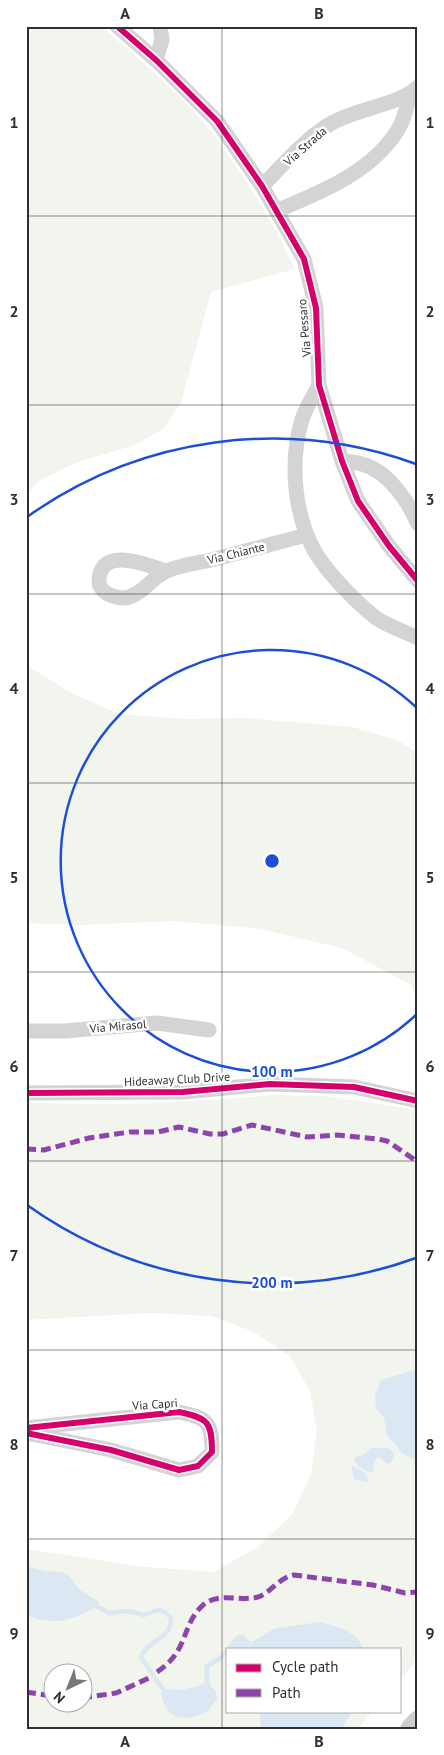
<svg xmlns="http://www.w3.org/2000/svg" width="444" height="1755" font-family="'PT Sans',sans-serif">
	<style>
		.green { fill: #f1f5ed; fill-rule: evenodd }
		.water { fill: #dbe7f2 }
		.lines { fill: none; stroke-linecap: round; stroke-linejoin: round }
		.stream { stroke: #dbe7f2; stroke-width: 4.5 }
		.minor { stroke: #d4d4d4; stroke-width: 15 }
		.secondary { stroke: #cecece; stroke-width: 21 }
		.quiet { stroke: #8e44ad; stroke-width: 5; stroke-dasharray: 10 5; stroke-linecap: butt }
		.cycleway-casing { stroke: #fff; stroke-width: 9 }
		.cycleway { stroke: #d6006c; stroke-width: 6 }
		.grid { fill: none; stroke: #303030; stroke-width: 1; stroke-opacity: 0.55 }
		.ring { fill: none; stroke: #1d4ed8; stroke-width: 2.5 }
		.labels { text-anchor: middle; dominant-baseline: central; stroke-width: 5; stroke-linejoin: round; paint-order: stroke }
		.street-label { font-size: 12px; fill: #303030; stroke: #fff }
		.centre { fill: #1d4ed8; stroke: #fff; stroke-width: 2.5 }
		.ring-label { font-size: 15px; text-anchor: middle; font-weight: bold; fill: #1d4ed8; stroke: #fff; stroke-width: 5; stroke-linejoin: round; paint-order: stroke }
		.neatline { fill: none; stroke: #303030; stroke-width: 2 }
		.grid-label { font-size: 16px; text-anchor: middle; font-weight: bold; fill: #303030 }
	</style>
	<rect width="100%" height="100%" fill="#fff"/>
	<path class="green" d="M26 26H101C136 57 173 87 204 123 240 167 270 217 295 269L211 292 181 403 164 428 135 445 75 463 39 481 26 494Z
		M26 661 31 668 73 694 120 714 185 719 246 718 352 727 397 740 418 753V1001L411 985 342 948 260 929 175 921 81 925 26 923Z
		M274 1095 325 1096 418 1110V1659L400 1680V1649H228V1711H373L358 1729H26V1549L145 1567 213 1572 257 1548 293 1513 311 1474 317 1430 310 1391 290 1356 252 1331 211 1316 152 1313 26 1320V1102C109 1107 192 1102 274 1095ZM52 1672H82V1702H52Z"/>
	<path class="water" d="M418 1369V1459H414L403 1454 387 1435 384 1417 376 1409 375 1396 381 1380Z
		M371 1448H388L394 1454 392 1462 387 1464 378 1456 373 1464 374 1472C365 1473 361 1468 354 1462L355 1457 363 1455Z
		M351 1465 365 1473 369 1479 367 1482 354 1479Z
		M26 1566 46 1571 62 1572 70 1577 80 1590 99 1602C95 1610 91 1609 84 1613 64 1623 47 1624 26 1615Z
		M319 1622C336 1626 357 1630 363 1649H251L250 1645 248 1649 227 1648C233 1642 232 1635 243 1635L251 1642 274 1629Z
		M208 1683 216 1692 217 1699 208 1711C185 1723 165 1721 161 1692L167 1689 182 1690Z
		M260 1711H353L341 1729H261Z"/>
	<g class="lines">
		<path class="stream" d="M95 1605 109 1613 128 1611 144 1615 157 1610 165 1612 171 1618C172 1639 147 1640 141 1657L164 1691
			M207 1687V1666L219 1659 228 1650"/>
		<path class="minor" d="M117 26 156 60 217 121 262 186 304 259 316 308 319 385 342 461 358 501 389 546 418 581
			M156 60 162 40 160 26
			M262 186C283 165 304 140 330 124 355 109 399 105 418 87
			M276 211C321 192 373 172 399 128 405 118 407 105 410 95
			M319 385C313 397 304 410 301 423 290 463 294 513 314 550 327 573 356 602 376 618 388 626 405 632 418 638
			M342 461C348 462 355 462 362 464 388 471 408 501 418 524
			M165 571C147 565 100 545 99 581 99 592 112 597 121 598 140 599 151 577 167 571 180 565 197 563 211 560 243 552 275 543 307 535
			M26 1031H65L157 1023 209 1030
			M26 1093 183 1092 270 1084 354 1087 418 1101
			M26 1428 179 1412C208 1418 212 1422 212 1452L198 1466 179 1470 111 1450 26 1433"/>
		<path class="secondary" d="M411 1729 418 1721"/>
		<path class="quiet" d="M26 1149 44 1150 89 1138 130 1132H158L179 1127 210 1134H223L252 1125 307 1137 337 1135 378 1139 387 1141 418 1162
			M157 1672C189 1651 181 1626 202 1606 218 1591 239 1602 258 1597 272 1592 278 1578 294 1575L373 1585 405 1593 418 1592
			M26 1692 52 1696
			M82 1698 116 1693 149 1678"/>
		<defs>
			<path id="cycleway" d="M117 26 156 60 217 121 262 186 304 259 316 308 319 385 342 461 358 501 389 546 418 581
				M26 1093 183 1092 270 1084 354 1087 418 1101
				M26 1428 179 1412C208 1418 212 1422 212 1452L198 1466 179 1470 111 1450 26 1433"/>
		</defs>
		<use href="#cycleway" class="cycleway-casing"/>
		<use href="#cycleway" class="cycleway"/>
	</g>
	<path class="grid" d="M222 26V1729M26 216H418M26 405H418M26 594H418M26 783H418M26 972H418M26 1161H418M26 1350H418M26 1539H418"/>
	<g class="ring">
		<path d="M417 1014A211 211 0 1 1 417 708"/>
		<path d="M416 1258A422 422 0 0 1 27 1205M27 517A422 422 0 0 1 416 464"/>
	</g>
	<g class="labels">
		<g class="street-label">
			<text transform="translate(305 146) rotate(-41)">Via Strada</text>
			<text transform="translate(304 328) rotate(-95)">Via Pessaro</text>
			<text transform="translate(236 553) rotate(-14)">Via Chiante</text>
			<text transform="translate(118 1026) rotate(-5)">Via Mirasol</text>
			<text transform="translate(177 1079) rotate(-3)">Hideaway Club Drive</text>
			<text transform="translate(155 1404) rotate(-4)">Via Capri</text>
		</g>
	</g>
	<circle cx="272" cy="861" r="8" class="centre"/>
	<g class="ring-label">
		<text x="272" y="1077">100 m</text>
		<text x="272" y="1288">200 m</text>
	</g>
	<rect width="444" height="1755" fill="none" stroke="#ffffff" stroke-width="55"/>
	<rect x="226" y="1648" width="175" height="65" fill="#ffffff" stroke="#acacac"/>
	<rect x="236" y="1664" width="25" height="8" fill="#d6006c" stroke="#acacac"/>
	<text x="272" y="1672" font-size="15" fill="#303030">Cycle path</text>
	<rect x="236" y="1689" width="25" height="8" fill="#8e44ad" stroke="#acacac"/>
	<text x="272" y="1698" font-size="15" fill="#303030">Path</text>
	<g transform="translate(68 1688) rotate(223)"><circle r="24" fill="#ffffff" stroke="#acacac"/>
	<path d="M0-4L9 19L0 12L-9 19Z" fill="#787878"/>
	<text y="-8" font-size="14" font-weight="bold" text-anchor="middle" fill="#303030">N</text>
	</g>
	<rect x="28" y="28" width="388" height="1700" class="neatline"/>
	<g class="grid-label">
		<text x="125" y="19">A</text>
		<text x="319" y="19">B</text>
		<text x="14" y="128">1</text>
		<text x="430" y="128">1</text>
		<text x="14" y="317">2</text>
		<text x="430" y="317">2</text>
		<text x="14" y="505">3</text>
		<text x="430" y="505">3</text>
		<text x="14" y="694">4</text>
		<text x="430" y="694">4</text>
		<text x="14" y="883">5</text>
		<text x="430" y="883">5</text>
		<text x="14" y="1072">6</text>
		<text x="430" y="1072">6</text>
		<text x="14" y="1261">7</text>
		<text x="430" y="1261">7</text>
		<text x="14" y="1450">8</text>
		<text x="430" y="1450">8</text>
		<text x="14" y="1639">9</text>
		<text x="430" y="1639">9</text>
		<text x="125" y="1747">A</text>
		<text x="319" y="1747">B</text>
	</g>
</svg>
